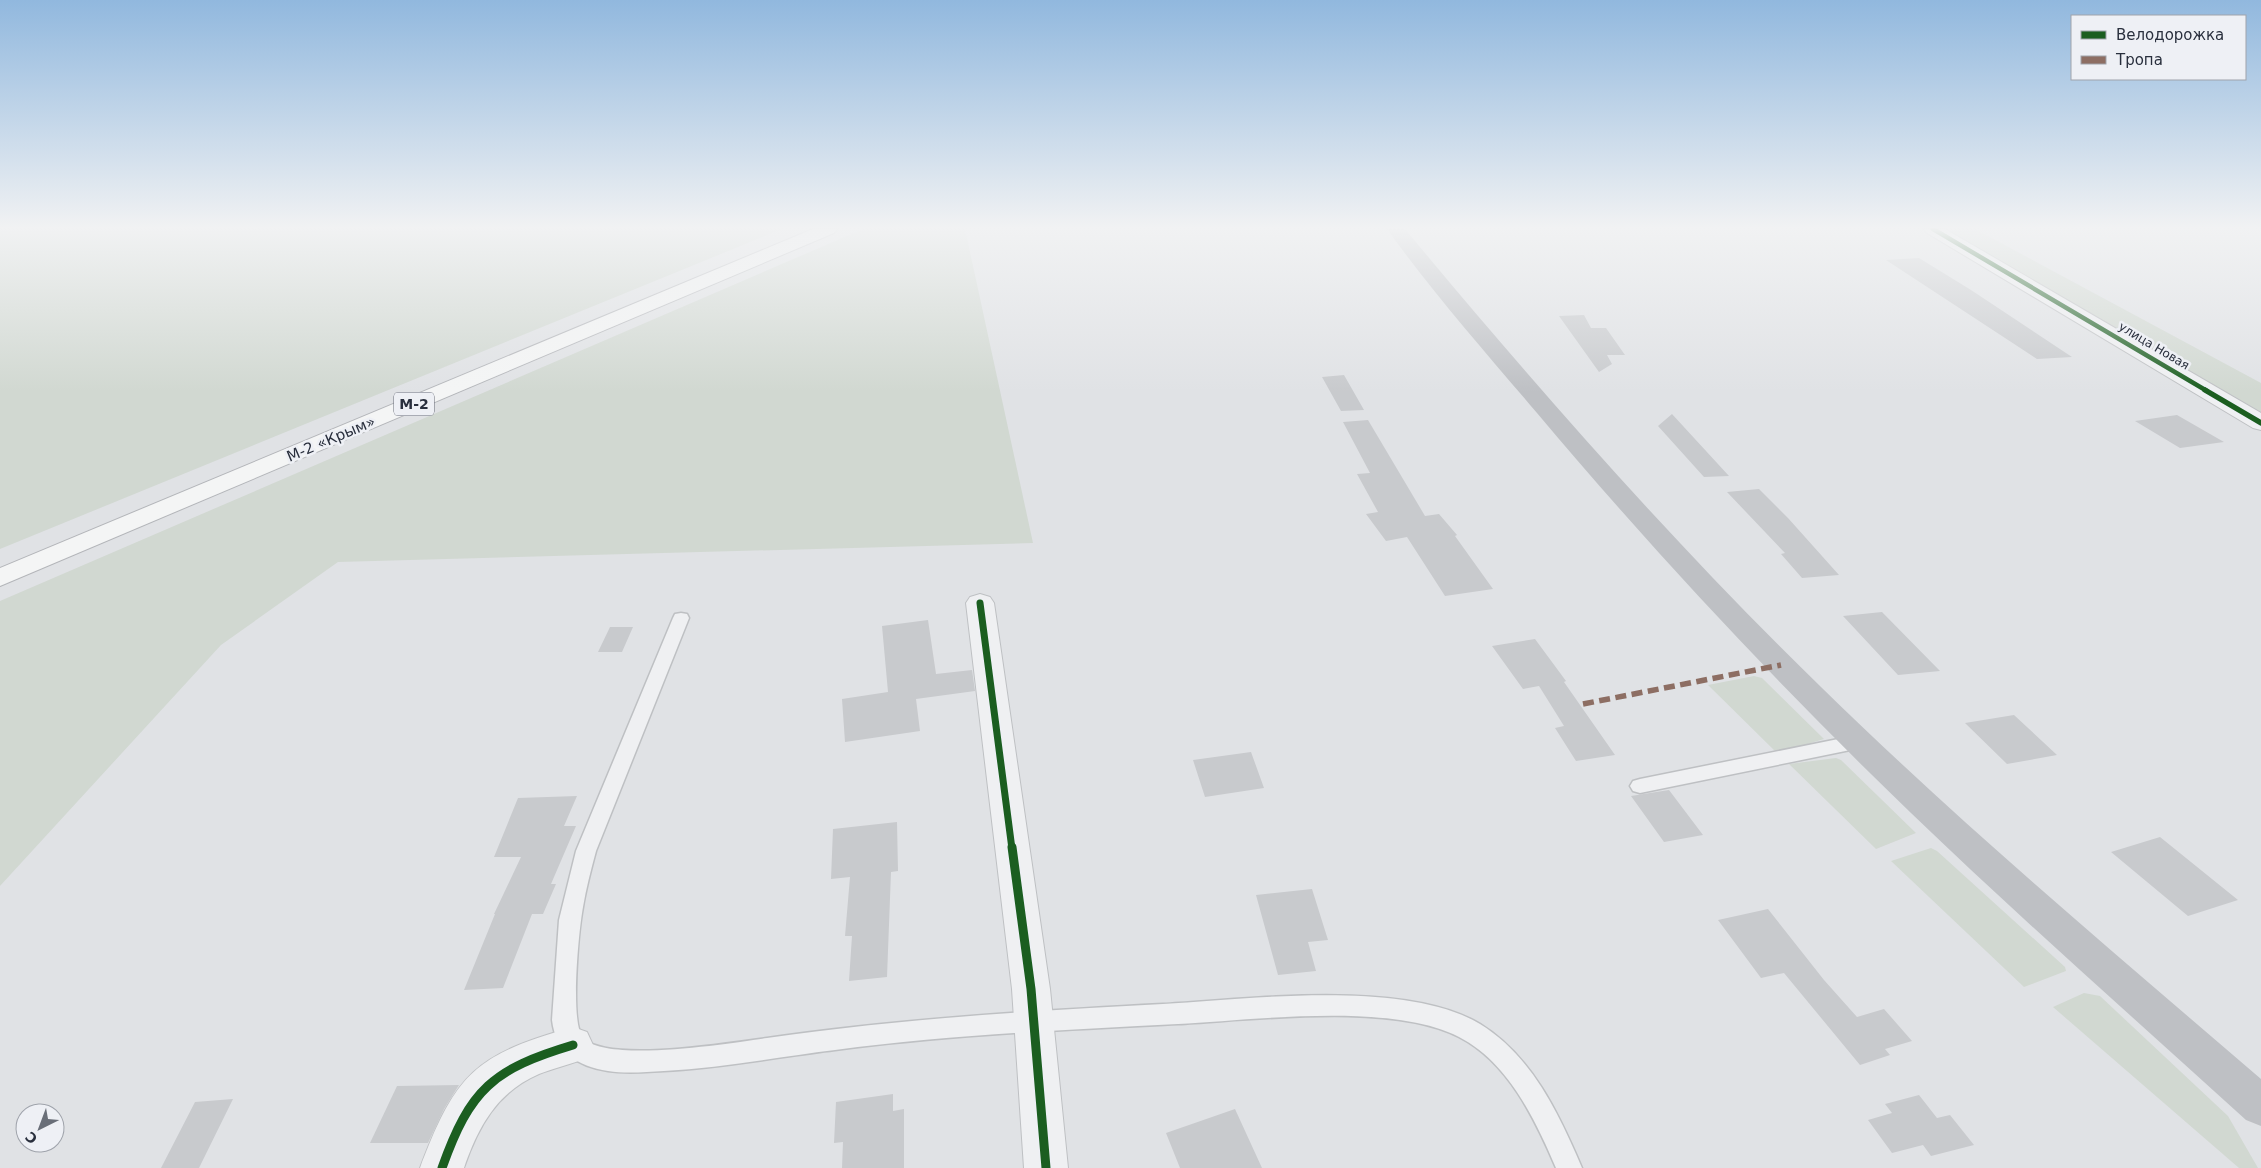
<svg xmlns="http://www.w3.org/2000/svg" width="2261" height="1168" font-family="'DejaVu Sans',sans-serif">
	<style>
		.green { fill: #d1d8d1 }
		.building { fill: #c8cacd }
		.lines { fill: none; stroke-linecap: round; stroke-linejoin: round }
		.lane-casing { stroke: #bec0c3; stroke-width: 3 }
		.street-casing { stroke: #bec0c3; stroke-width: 2 }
		.highway-casing { stroke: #b3b5b9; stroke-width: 2 }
		.lane { fill: #eff0f2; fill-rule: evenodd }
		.street { fill: #eff0f2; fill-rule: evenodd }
		.secondary { fill: #bec0c4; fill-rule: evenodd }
		.highway { fill: #f4f5f5; fill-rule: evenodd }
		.quiet { stroke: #8d6e63; stroke-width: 5.5; stroke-dasharray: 11 5.5; stroke-linecap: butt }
		.cycleway-far3-casing { stroke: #eef0f5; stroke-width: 7 }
		.cycleway-far2-casing { stroke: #eef0f5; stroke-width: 9 }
		.cycleway-far1-casing { stroke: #eef0f5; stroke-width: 10 }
		.cycleway-casing { stroke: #eef0f5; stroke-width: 12 }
		.cycleway-far3 { stroke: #1b5e20; stroke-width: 4.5 }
		.cycleway-far2 { stroke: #1b5e20; stroke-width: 5.5 }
		.cycleway-far1 { stroke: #1b5e20; stroke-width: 7 }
		.cycleway { stroke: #1b5e20; stroke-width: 9 }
		.labels { text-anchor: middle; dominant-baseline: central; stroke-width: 5; stroke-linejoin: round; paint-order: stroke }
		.far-street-label { font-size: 12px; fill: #292f3d; stroke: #eef0f5 }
		.shield { fill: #eef0f5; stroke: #646974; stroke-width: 1 }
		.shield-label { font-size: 14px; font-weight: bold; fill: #292f3d }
		.street-label { font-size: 15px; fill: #292f3d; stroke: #eef0f5 }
	</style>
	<rect width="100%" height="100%" fill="#e0e2e5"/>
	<path class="green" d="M0 229H782L0 549Z
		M863 229H965L1033 543 338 562 221 645 0 886V601Z
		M1944 229H1975L2261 383V412Z
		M1754 676 1762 678 1824 739 1777 753 1708 685Z
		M1836 758 1841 760 1916 833 1876 849 1789 764Z
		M1931 848 1937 851 2065 967 2066 971 2024 987 1891 861Z
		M2084 993 2100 996 2228 1116 2258 1168H2239L2053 1007Z"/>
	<path class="building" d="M1919 258 1971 290 2072 357 2037 359 1886 260Z
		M1584 315 1591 328H1606L1625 355H1607L1612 364 1599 372 1559 316Z
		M1344 375 1364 410 1341 411 1322 377Z
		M1672 414 1729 476 1704 477 1658 426Z
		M2177 415 2224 442 2180 448 2135 421Z
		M1368 420 1425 516 1439 514 1457 535 1455 536 1493 589 1445 596 1407 537 1386 541 1366 514 1378 512 1357 474 1370 473 1343 422Z
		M1759 489 1788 518 1839 575 1802 578 1781 554 1785 553 1727 492Z
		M1882 612 1940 671 1898 675 1843 616Z
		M928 620 936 674 972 670 975 691 916 699 920 731 845 742 842 699 888 692 882 626Z
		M610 627H633L622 652H598Z
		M1535 639 1566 681 1564 682 1615 755 1576 761 1555 728 1564 726 1539 686 1523 689 1492 646Z
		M2014 715 2057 755 2007 764 1965 723Z
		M1251 752 1264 788 1205 797 1193 760Z
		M1669 790 1703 835 1664 842 1631 796Z
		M577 796 564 826H576L551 884H556L543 914H532L503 988 464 990 495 914H494L521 857H494L518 798Z
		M897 822 898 871 891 872 887 977 849 981 852 936H845L850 877 831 879 833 829Z
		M2160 837 2238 900 2188 916 2111 852Z
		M1312 889 1328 940 1308 942 1316 971 1278 975 1256 895Z
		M1768 909 1824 980 1857 1017 1884 1009 1912 1041 1885 1049 1890 1055 1860 1065 1784 973 1761 978 1718 920Z
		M459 1085 444 1109 428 1143H370L397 1086Z
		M893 1094V1111L904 1109V1168H842L843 1142 834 1143 836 1102Z
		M1919 1095 1937 1118 1950 1115 1974 1145 1931 1156 1923 1145 1892 1153 1868 1120 1892 1113 1885 1104Z
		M233 1099 199 1168H161L195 1102Z
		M1235 1109 1262 1168H1180L1166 1133Z"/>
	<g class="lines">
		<defs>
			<path id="lane" d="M681 613 687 614 689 618 596 851C591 870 586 888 583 907 579 929 569 1026 584 1039 611 1063 730 1043 767 1038 898 1019 1031 1011 1163 1004 1250 999 1405 979 1480 1024 1532 1056 1559 1114 1582 1168H1556C1535 1119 1508 1062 1459 1037 1392 1002 1254 1020 1178 1024 1064 1030 948 1035 835 1050 778 1057 721 1068 664 1071 645 1072 626 1074 608 1071 577 1066 556 1053 552 1020L559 920 576 851 673 618 675 614Z
				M1858 735 1865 737 1867 742 1865 747 1640 793 1633 791 1630 786 1633 781 1640 779Z"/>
			<path id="street" d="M1924 229H1945L2261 413V430L2253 428 1927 233Z
				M980 594 990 597 994 603 1050 989 1068 1168H1024L1012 989 966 603 970 597Z
				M573 1027 587 1032 593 1045 587 1058C571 1064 555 1068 539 1074 497 1092 478 1127 464 1168H420C456 1073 475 1055 573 1027Z"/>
			<path id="highway" d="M813 229H837L834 233 0 586V568Z"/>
		</defs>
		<use href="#lane" class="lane-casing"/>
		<use href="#street" class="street-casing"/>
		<use href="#highway" class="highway-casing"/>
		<use href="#lane" class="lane"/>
		<use href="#street" class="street"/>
		<path class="secondary" d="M1387 229H1405C1537 388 1673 543 1821 687 1962 825 2112 951 2261 1079V1126L2246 1120C2134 1018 2020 918 1911 813 1779 686 1654 552 1537 413 1486 353 1433 293 1387 229Z"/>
		<use href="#highway" class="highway"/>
		<path class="quiet" d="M1583 704 1781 665"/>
		<defs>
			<path id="cycleway-far3" d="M1933 229 2207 391"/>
			<path id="cycleway-far2" d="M2205 390 2261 423"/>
			<path id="cycleway-far1" d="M980 603 1012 849"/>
			<path id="cycleway" d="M1012 847 1031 989 1046 1168
				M442 1168C470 1089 493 1069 573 1045"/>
		</defs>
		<use href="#cycleway-far3" class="cycleway-far3-casing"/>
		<use href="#cycleway-far2" class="cycleway-far2-casing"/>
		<use href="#cycleway-far1" class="cycleway-far1-casing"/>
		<use href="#cycleway" class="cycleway-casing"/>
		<use href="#cycleway-far3" class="cycleway-far3"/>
		<use href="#cycleway-far2" class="cycleway-far2"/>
		<use href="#cycleway-far1" class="cycleway-far1"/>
		<use href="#cycleway" class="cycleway"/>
	</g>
	<linearGradient id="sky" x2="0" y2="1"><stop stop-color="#91b8de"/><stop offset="0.58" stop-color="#f1f2f3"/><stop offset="1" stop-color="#f1f2f3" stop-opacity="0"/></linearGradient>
	<rect width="2261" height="392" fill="url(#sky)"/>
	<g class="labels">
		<g class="far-street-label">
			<text transform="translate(2154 346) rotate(31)">улица Новая</text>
		</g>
		<rect class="shield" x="394" y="392.5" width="40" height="23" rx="4"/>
		<g class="shield-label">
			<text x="414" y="404">М-2</text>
		</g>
		<g class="street-label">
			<text transform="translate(331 439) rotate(-23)">М-2 «Крым»</text>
		</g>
	</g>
	<rect x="2071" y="15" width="175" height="65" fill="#eef0f5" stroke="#9fa3ab"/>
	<rect x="2081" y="31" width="25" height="8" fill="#1b5e20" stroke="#9fa3ab"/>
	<text x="2116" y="40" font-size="15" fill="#292f3d">Велодорожка</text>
	<rect x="2081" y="56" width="25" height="8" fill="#8d6e63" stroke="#9fa3ab"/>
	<text x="2116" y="65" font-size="15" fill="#292f3d">Тропа</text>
	<g transform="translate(40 1128) rotate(222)"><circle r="24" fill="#eef0f5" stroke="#9fa3ab"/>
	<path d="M0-4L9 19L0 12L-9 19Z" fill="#696e78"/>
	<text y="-8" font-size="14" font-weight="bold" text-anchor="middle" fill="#292f3d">С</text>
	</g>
</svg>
